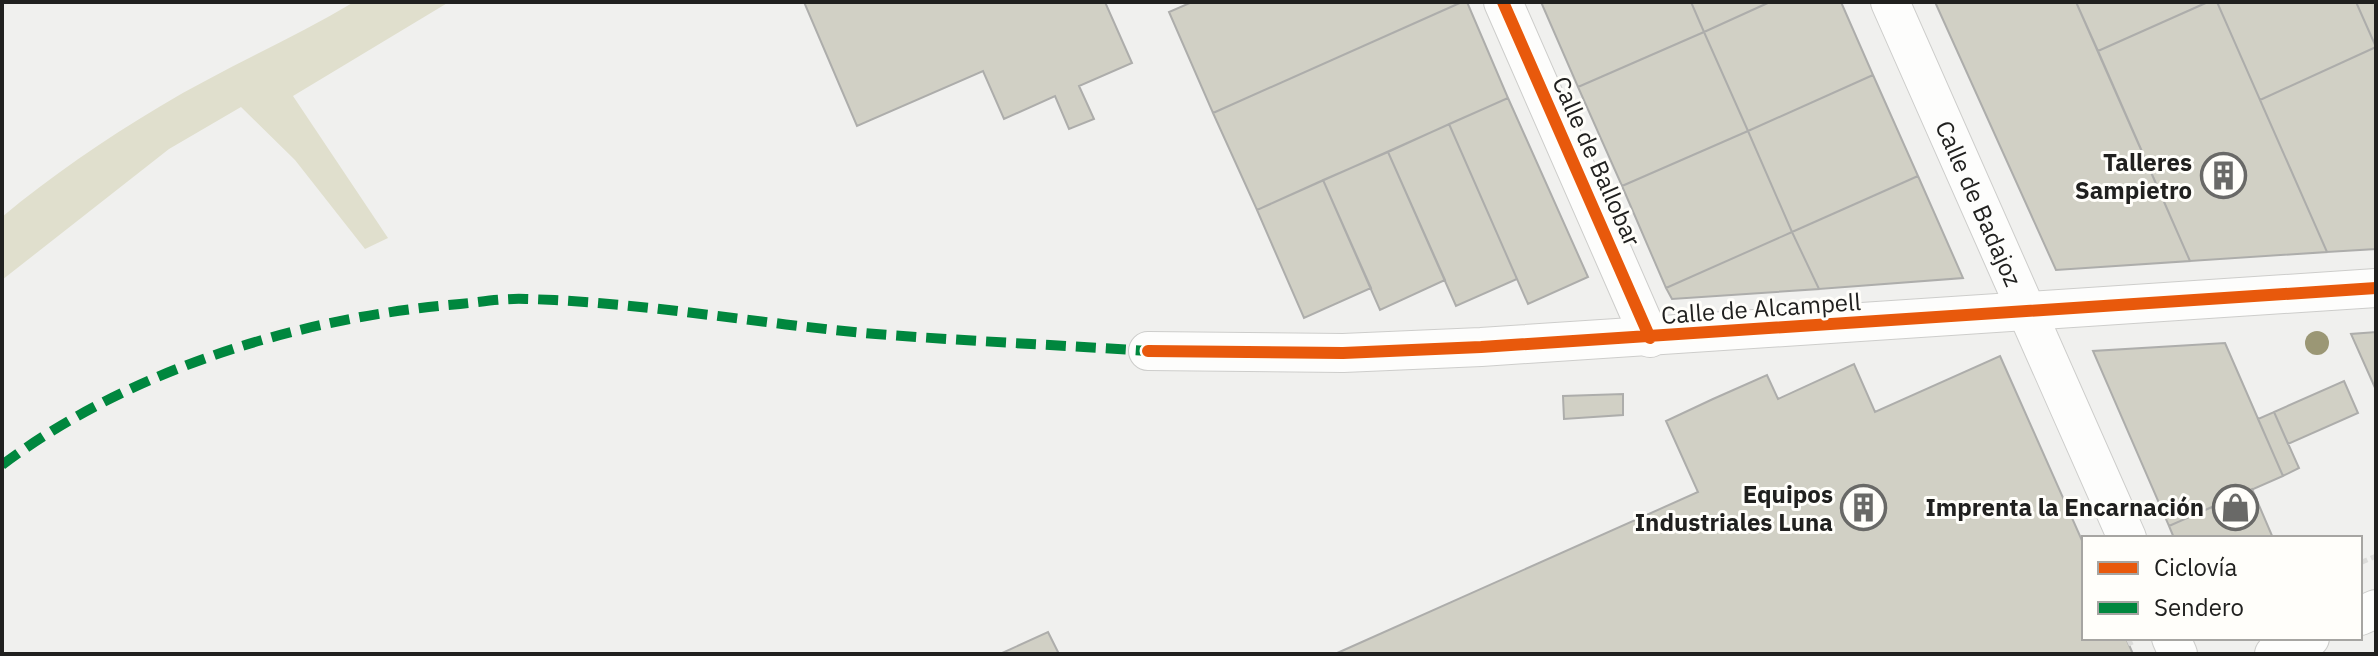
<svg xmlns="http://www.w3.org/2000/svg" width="2378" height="656" font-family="'IBM Plex Sans',sans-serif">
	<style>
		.green { fill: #e0dfcd }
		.building { fill: #d1d0c5; stroke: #adadab; stroke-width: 2 }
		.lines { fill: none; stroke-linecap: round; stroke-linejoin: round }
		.minor-casing { stroke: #cdcdcb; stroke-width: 40 }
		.path { stroke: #dcdcda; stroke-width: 5; stroke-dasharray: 8 4; stroke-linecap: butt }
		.minor { stroke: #fdfdfc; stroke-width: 38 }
		.quiet { stroke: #00873e; stroke-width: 10; stroke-dasharray: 20 10; stroke-linecap: butt }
		.cycleway-casing { stroke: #fffefa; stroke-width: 17 }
		.cycleway { stroke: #e8590c; stroke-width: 12 }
		.tree { fill: #9b9775 }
		.labels { text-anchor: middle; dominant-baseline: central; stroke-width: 6; stroke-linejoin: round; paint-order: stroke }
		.street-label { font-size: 24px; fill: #20201f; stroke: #fffefa }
		.poi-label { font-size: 24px; font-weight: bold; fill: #20201f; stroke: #fffefa; text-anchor: end }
	</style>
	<rect width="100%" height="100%" fill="#f0f0ee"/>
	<path class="green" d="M354 2H449L293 96 388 238 365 249 295 160 241 107 169 149 2 280V217C51 176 104 140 159 107 222 69 290 40 354 2Z"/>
	<path class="building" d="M804 2H1105L1132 63 1079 86 1094 119 1069 129 1055 96 1004 119 983 71 857 126Z
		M1192 2H1462L1213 113 1169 12Z
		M1462 2H1467L1508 98 1257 210 1213 113Z
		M1541 2H1691L1704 32 1578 87Z
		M1691 2H1770L1704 32Z
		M1770 2H1841L1873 75 1748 131 1704 32Z
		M1935 2H2076L2190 261 2056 270Z
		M2076 2H2208L2098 51Z
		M2208 2H2217L2327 252 2190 261 2098 51Z
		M2217 2H2356L2376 47 2260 100Z
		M2356 2H2376V47Z
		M1704 32 1748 131 1622 186 1578 87Z
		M2376 47V249L2327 252 2260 100Z
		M1873 75 1918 176 1792 232 1748 131Z
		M1508 98 1588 277 1528 304 1449 124Z
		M1449 124 1517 279 1456 306 1388 152Z
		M1748 131 1792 232 1666 288 1622 186Z
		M1388 152 1445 280 1380 310 1323 180Z
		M1918 176 1963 278 1819 289 1792 232Z
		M1323 180 1371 288 1304 318 1257 210Z
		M1792 232 1819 289 1672 299 1666 288Z
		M2376 332V390L2351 334Z
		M2225 343 2283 476 2169 526 2093 351Z
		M2000 356 2084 545V638H2126L2133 654H1335L1698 492 1666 421 1713 399 1767 375 1778 399 1854 364 1875 412Z
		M2344 381 2358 413 2288 444 2274 412Z
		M1623 394V415L1564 419 1563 396Z
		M2274 412 2299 468 2283 476 2258 419Z
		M2252 489 2273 538H2174L2169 526Z
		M1048 632 1059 654H1000Z"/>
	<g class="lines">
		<defs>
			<g id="minor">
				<path d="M1503 2 1650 338"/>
				<path id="s1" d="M1890 2 2127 538"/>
				<path d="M1148 351 1343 353 1481 347 2376 288"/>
				<path d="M2360 616 2376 609"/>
				<path d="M2171 638 2178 654"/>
				<path d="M2274 654 2310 638"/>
			</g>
		</defs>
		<use href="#minor" class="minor-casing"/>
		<path class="path" d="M2360 563 2376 556
			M2128 638 2133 649"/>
		<use href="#minor" class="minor"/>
		<path class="quiet" d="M2 465C130 369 301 317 460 304 481 302 504 298 526 299 643 302 759 324 876 334 966 341 1057 345 1148 351"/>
		<defs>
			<path id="cycleway" d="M1503 2 1650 338
				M1148 351 1343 353 1481 347 2376 288"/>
		</defs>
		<use href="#cycleway" class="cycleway-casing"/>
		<use href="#cycleway" class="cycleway"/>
	</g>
	<circle class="tree" cx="2317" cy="343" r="12"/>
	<defs>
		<symbol id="building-ring" viewBox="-11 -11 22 22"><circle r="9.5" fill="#fffefa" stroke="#696967" stroke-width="1.5"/><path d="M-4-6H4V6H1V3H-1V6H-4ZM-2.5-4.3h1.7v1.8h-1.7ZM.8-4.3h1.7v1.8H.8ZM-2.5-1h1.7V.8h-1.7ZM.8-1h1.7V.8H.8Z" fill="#696967"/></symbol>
		<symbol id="shop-ring" viewBox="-11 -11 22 22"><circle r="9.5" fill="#fffefa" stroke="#696967" stroke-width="1.5"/><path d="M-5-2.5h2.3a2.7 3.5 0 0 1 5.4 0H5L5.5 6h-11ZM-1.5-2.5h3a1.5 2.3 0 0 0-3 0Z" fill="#696967"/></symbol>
	</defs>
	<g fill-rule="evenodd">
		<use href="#building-ring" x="2198" y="150" width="51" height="51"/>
		<use href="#shop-ring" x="2210" y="482" width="51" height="51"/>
		<use href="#building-ring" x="1838" y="482" width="51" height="51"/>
	</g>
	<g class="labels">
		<g class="street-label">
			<text transform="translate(1597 161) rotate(66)">Calle de Ballobar</text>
			<text stroke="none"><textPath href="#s1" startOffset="220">Calle de Badajoz</textPath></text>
			<text transform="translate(1761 308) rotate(-4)">Calle de Alcampell</text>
		</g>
		<g class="poi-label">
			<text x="2192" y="162">Talleres<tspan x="2192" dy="28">Sampietro</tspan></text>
			<text x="1833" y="494">Equipos<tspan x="1833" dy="28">Industriales Luna</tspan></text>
			<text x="2204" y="507">Imprenta la Encarnación</text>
		</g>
	</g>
	<rect width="2378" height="656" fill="none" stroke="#20201f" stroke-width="8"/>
	<rect x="2082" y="536" width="280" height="104" fill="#fffefa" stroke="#a6a5a2" stroke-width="2"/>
	<rect x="2098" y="562" width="40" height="12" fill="#e8590c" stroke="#a6a5a2" stroke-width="2"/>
	<text x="2154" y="576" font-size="24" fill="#20201f">Ciclovía</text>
	<rect x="2098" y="602" width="40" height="12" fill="#00873e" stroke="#a6a5a2" stroke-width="2"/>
	<text x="2154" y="616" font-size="24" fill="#20201f">Sendero</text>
</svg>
